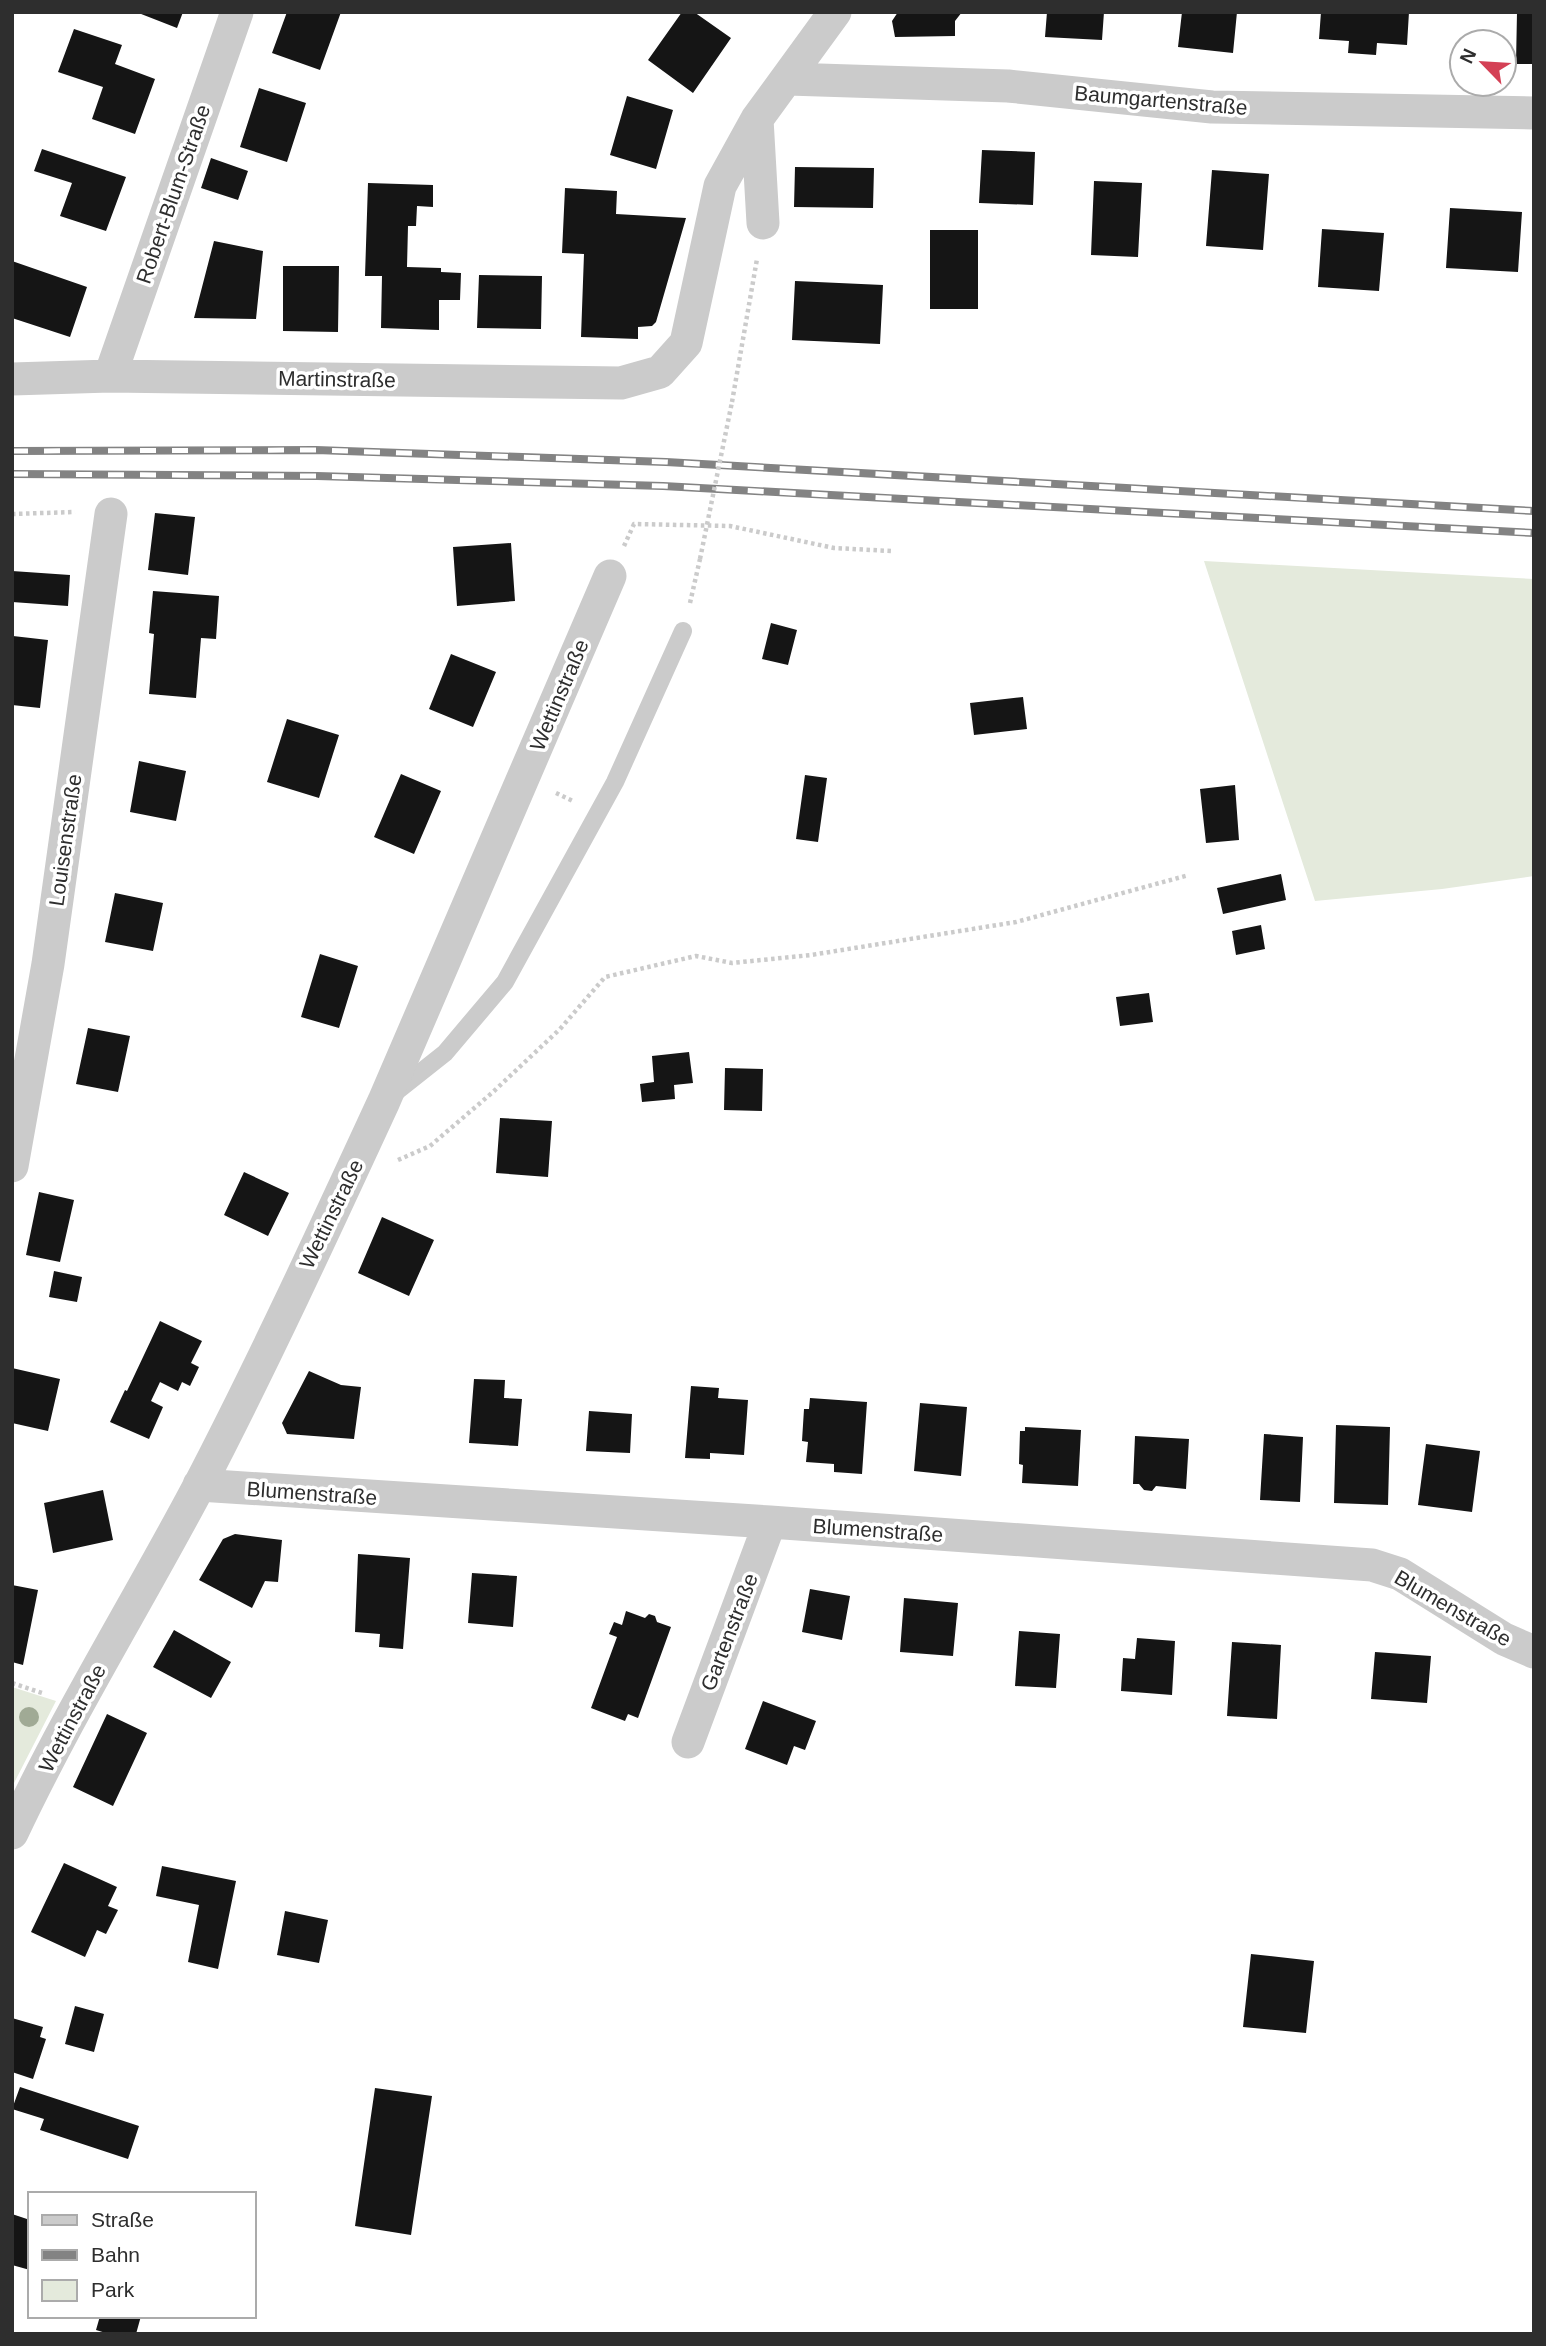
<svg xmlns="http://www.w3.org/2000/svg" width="1546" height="2346" font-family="Helvetica,sans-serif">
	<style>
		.green { fill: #e4eadc }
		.building { fill: #151515 }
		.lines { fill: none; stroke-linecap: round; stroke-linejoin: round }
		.path { stroke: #cbcbcb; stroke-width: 4.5; stroke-dasharray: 3.5 3.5; stroke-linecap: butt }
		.service { stroke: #cbcbcb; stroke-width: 18 }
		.minor { stroke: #cbcbcb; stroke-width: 33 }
		.rail-casing { stroke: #838383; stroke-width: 8 }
		.rail { stroke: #fff; stroke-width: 5; stroke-dasharray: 16; stroke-linecap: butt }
		.path-bridge { stroke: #cbcbcb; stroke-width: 4.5; stroke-dasharray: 3.5 3.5; stroke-linecap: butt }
		.tree { fill: #a0aa95 }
		.labels { text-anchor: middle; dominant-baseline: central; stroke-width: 7; stroke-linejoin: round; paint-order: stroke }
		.street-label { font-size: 21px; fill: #2e2e2e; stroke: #fff }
	</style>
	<rect width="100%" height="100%" fill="#fff"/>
	<path class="green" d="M1204 561 1534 579V876L1442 889 1315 901Z
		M12 1687 56 1701 12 1787Z"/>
	<path class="building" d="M136 12H183L177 28Z
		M287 12H341L320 70 272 53Z
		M682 12H694L731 38 693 93 648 60Z
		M898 12H962L955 21V36L895 37 892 21Z
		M1047 12H1104L1102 40 1045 37Z
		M1182 12H1237L1233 53 1178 47Z
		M1321 12H1409L1407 45 1377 43 1376 55 1348 53 1349 41 1319 39Z
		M1517 12H1534V64H1516Z
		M74 29 122 45 115 64 155 79 135 134 92 119 103 87 58 72Z
		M259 88 306 103 287 162 240 147Z
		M627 96 673 110 656 169 610 155Z
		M42 149 126 177 106 231 60 216 72 183 34 171Z
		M982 150 1035 152 1033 205 979 203Z
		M211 158 248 171 238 200 201 188Z
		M795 167 874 168 873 208 794 207Z
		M1212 170 1269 174 1263 250 1206 246Z
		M1094 181 1142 183 1138 257 1091 255Z
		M368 183 433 185V207L417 206 416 226H408L407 267 441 268V272L461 273 460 300H439V330L381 328 382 276H365Z
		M565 188 617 191 616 214 686 218 656 322 652 326 638 327V339L581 337 584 254 562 253Z
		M1450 208 1522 212 1518 272 1446 268Z
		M1322 229 1384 233 1379 291 1318 287Z
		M930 230H978V309H930Z
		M214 241 263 251 256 319 194 318Z
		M12 261 87 287 70 337 12 318Z
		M283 266H339L338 332 283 331Z
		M479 275 542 276 541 329 477 328Z
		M795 281 883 285 880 344 792 340Z
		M155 513 195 517 188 575 148 570Z
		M511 543 515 601 457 606 453 547Z
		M12 571 70 575 68 606 12 602Z
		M153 591 219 596 216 639 201 638 196 698 149 694 154 634 149 633Z
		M771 623 797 630 788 665 762 659Z
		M13 636 48 640 40 708 12 705Z
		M451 654 496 672 473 727 429 709Z
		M1023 697 1027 729 974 735 970 703Z
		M287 719 339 735 319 798 267 782Z
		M139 761 186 771 176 821 130 812Z
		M401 774 441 791 414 854 374 837Z
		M805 775 827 778 818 842 796 839Z
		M1235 785 1239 840 1206 843 1200 789Z
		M1281 874 1286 900 1223 914 1217 888Z
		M115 893 163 903 153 951 105 942Z
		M1261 925 1265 949 1236 955 1232 931Z
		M320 954 358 966 339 1028 301 1017Z
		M1149 993 1153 1022 1120 1026 1116 997Z
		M88 1028 130 1036 118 1092 76 1084Z
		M689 1052 693 1083 674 1085 675 1099 642 1102 640 1084 654 1082 652 1056Z
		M725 1068 763 1069 762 1111 724 1110Z
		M500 1118 552 1121 548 1177 496 1173Z
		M244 1172 289 1193 268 1236 224 1215Z
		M39 1192 74 1200 60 1262 26 1255Z
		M382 1217 434 1240 409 1296 358 1273Z
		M54 1271 82 1277 77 1302 49 1297Z
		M160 1321 202 1341 191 1363 199 1367 190 1386 182 1382 178 1391 160 1382 151 1401 163 1407 149 1439 110 1422 125 1390 127 1391Z
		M12 1368 60 1379 48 1431 12 1423Z
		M309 1371 341 1385 361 1387 354 1439 287 1434 282 1423Z
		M474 1379 505 1380 504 1398 522 1399 518 1446 469 1443Z
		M691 1386 719 1388 718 1398 748 1400 744 1455 710 1453V1459L685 1458Z
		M810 1398 867 1402 862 1474 834 1472V1464L806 1462 808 1442 802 1441 804 1409H809Z
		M920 1403 967 1407 961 1476 914 1471Z
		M589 1411 632 1414 630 1453 586 1451Z
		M1336 1425 1390 1427 1388 1505 1334 1503Z
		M1025 1427 1081 1430 1078 1486 1022 1483 1023 1465 1019 1464 1020 1431H1025Z
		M1264 1434 1303 1437 1300 1502 1260 1500Z
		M1135 1436 1189 1439 1186 1489 1156 1486 1152 1491 1144 1490 1139 1484H1133Z
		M1426 1444 1480 1451 1472 1512 1418 1505Z
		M103 1490 113 1540 53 1553 44 1503Z
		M235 1534 282 1540 278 1582 265 1581 252 1608 199 1580 223 1539Z
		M358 1554 410 1558 403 1649 379 1647 380 1634 355 1632Z
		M472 1573 517 1576 513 1627 468 1623Z
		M12 1585 38 1590 23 1665 12 1662Z
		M810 1589 850 1596 842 1640 802 1632Z
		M904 1598 958 1603 953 1656 900 1652Z
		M626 1611 645 1618 649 1614 655 1616 657 1622 671 1627 638 1718 628 1714 625 1721 591 1708 617 1637 609 1634 614 1622 622 1625Z
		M174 1630 231 1662 211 1698 153 1667Z
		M1019 1631 1060 1634 1056 1688 1015 1686Z
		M1137 1638 1175 1641 1172 1695 1121 1691 1123 1658 1135 1659Z
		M1232 1642 1281 1645 1277 1719 1227 1716Z
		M1375 1652 1431 1656 1427 1703 1371 1699Z
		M763 1701 816 1721 805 1750 794 1746 787 1765 745 1749Z
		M107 1714 147 1733 113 1806 73 1787Z
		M64 1863 117 1887 108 1906 118 1910 106 1934 97 1930 85 1957 31 1932Z
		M162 1866 236 1881 218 1969 188 1962 199 1905 156 1896Z
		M285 1911 328 1920 319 1963 277 1955Z
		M1251 1954 1314 1961 1306 2033 1243 2027Z
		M75 2006 104 2014 94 2052 65 2044Z
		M12 2018 43 2027 40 2037 46 2039 33 2079 12 2072Z
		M20 2087 139 2126 128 2159 40 2130 44 2119 12 2109Z
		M375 2088 432 2096 411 2235 355 2226Z
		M12 2214 30 2220V2270L12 2265Z
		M100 2316H141L136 2334H109L96 2330Z"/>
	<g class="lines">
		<path class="path" d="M732 402 757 259
			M12 514 75 512
			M624 546 634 524 730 526 834 548 891 551
			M690 603 700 559
			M556 793 573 801
			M398 1160 430 1146 493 1092 560 1029 605 977 696 956 732 963 811 955 1016 922 1189 875
			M12 1683 45 1694"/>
		<path class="service" d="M392 1095 445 1053 505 982 615 782 683 631"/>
		<path class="minor" d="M788 79 1008 86 1212 107 1534 113
			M757 119 763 223
			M110 376 237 12
			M12 379 110 376 621 383 660 372 686 343 720 186 757 119 835 12
			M12 1166 48 964 111 514
			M199 1485 770 1522 1372 1565 1400 1574 1504 1639 1534 1652
			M688 1742 770 1522
			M12 1833C68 1714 137 1603 198 1488 264 1361 324 1231 384 1101L610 576"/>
		<defs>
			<path id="rail" d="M12 451 316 450 666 462 1534 511
				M12 474 317 476 663 486 1534 533"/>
		</defs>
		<use href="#rail" class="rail-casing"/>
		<use href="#rail" class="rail"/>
		<path class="path-bridge" d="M700 559 732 402"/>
	</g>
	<circle class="tree" cx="29" cy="1717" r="10"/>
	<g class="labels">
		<g class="street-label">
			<text transform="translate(1161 100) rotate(5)">Baumgartenstraße</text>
			<text transform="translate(173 194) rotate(-71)">Robert-Blum-Straße</text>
			<text transform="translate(337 379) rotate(1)">Martinstraße</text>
			<text transform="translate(559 695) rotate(-67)">Wettinstraße</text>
			<text transform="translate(65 840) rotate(-82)">Louisenstraße</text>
			<text transform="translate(331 1214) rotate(-64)">Wettinstraße</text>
			<text transform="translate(312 1493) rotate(4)">Blumenstraße</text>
			<text transform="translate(878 1530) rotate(4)">Blumenstraße</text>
			<text transform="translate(1453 1608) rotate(30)">Blumenstraße</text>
			<text transform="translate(729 1632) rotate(-69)">Gartenstraße</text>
			<text transform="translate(72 1718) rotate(-62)">Wettinstraße</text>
		</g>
	</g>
	<rect width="1546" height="2346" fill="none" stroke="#2e2e2e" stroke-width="28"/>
	<rect x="28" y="2192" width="228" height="126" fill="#ffffff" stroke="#ababab" stroke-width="2"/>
	<rect x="42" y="2215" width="35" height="10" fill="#cbcbcb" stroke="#ababab" stroke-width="2"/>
	<text x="91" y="2227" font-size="21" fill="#2e2e2e">Straße</text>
	<rect x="42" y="2250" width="35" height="10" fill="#838383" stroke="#ababab" stroke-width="2"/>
	<text x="91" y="2262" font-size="21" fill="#2e2e2e">Bahn</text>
	<rect x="42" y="2280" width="35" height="21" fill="#e4eadc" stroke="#ababab" stroke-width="2"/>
	<text x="91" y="2297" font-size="21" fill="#2e2e2e">Park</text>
	<g transform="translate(1483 63) rotate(295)"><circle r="33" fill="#ffffff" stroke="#ababab" stroke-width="2"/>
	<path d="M0-5L12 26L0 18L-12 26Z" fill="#d44055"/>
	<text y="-10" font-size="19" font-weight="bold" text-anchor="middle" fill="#2e2e2e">N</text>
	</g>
</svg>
